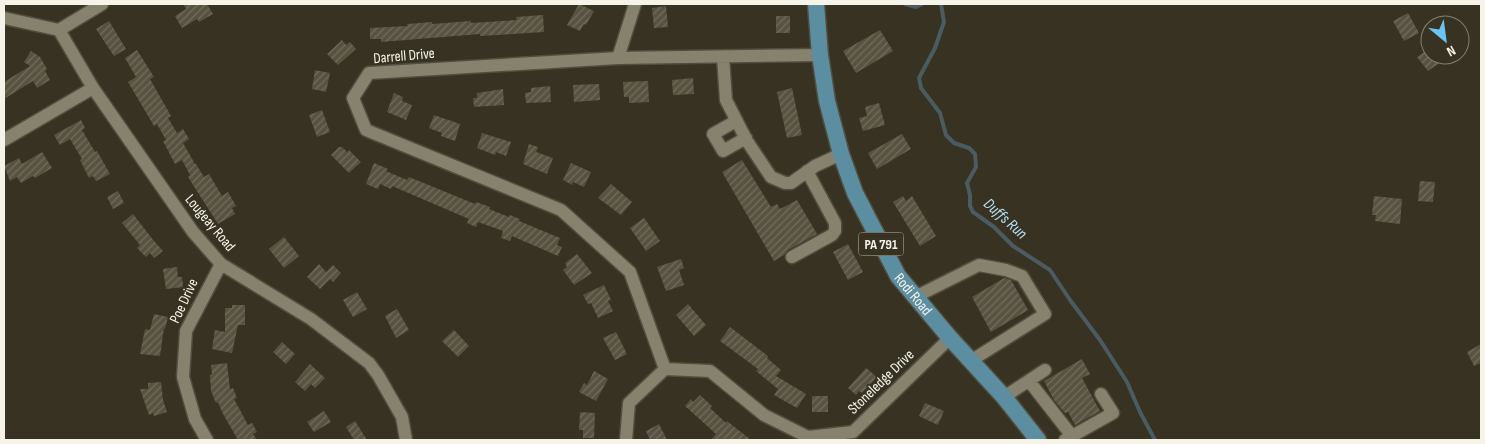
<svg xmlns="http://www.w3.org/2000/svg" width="1485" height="444" font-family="'Sofia Sans Condensed',sans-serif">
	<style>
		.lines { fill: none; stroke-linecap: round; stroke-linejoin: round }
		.stream { stroke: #4a5b61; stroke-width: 4 }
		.building { fill: url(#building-hatch) }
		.minor-casing { stroke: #524e3f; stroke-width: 15 }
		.major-casing { stroke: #524e3f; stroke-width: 19 }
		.minor { stroke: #87826e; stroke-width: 12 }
		.major { stroke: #5b8ea0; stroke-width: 16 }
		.labels { text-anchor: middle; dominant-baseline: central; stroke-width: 4; stroke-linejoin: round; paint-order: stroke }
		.shield { fill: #373221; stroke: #bdbaad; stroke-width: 1 }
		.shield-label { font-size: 14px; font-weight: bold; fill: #f6f4e9 }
		.street-label { font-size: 15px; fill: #f6f4e9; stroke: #373221 }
		.water-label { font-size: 16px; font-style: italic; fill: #b6e1fa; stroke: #373221 }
	</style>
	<defs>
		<pattern id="building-hatch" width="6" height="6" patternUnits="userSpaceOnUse" patternTransform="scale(1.25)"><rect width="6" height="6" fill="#585341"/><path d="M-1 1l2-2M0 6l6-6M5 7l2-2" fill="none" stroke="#716c5c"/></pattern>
	</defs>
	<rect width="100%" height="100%" fill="#373221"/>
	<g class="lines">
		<path class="stream" d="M905 4 916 7 922 4
			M941 4 944 22 935 48 919 78 921 88 940 113 946 135 954 143 969 148 975 154 976 167 967 183 970 195V206L973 212 994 227 1013 246 1050 270 1070 300 1100 340 1127 382 1140 412 1155 440"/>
	</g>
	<path class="building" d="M183 4H207L213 14 199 22 197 19 182 28 175 16 186 9Z
		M579 4 594 11 586 25 584 24 580 31 567 25Z
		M666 6 668 27 654 28 652 8Z
		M1408 13 1419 33 1404 41 1393 21Z
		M543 15 544 32 480 36V34L381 42V39H370V28L408 26 407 24 432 22V24L471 21V23L517 20 516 17Z
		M776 16H790V33H776Z
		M109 21 126 49 114 56 96 29Z
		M880 30 893 51 856 73 843 51Z
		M342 40 346 45 350 42 356 49 338 65 327 54Z
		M1430 48V55H1436L1441 62 1428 71 1417 57Z
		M137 50 154 77 150 79 171 116 168 118 177 133 183 129 189 139 183 143 195 164H196L204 177 209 174 222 196 228 192 236 206 232 208 235 214 218 224 188 177 190 175 182 160 175 164 163 141 166 140 157 124 154 126 128 82 136 77 125 58Z
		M31 51 40 57 47 69 45 71 50 80 37 88 33 81 4 99V82L30 66 24 62Z
		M315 70 330 73 326 92 312 89Z
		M693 78 694 94 673 95 672 80Z
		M648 81 649 102 629 103V97H624L623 82Z
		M599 84 600 100 574 102 573 85Z
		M550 86 551 102 526 103 525 93 531 92V88Z
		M792 88 802 135 787 138 777 92Z
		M503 89 504 105 474 107 473 98H477V93Z
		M394 93 403 97 402 101 412 105 406 120 387 112Z
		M879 103 885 125 863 131 859 118 867 116 865 107Z
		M322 110 330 132 317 137 309 115Z
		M434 115 460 124 455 141 441 136 442 133 429 128Z
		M81 120 85 128 82 130 95 152 97 151 110 174 96 181 93 176 89 178 80 160 82 159 70 139 60 145 54 135Z
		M482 133 511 142 506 156 496 152 495 155 477 148Z
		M902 134 911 149 877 169 868 153Z
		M529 144 538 147 536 152 553 158 547 174 523 164Z
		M339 147H342L347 152 349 150 361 162 349 173 331 155Z
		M42 152 52 168 35 178 33 176 21 183 17 177 10 181 4 166 19 158 22 164Z
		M742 160 771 207 777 204 780 209 797 200 817 234 788 250 784 255 774 261 722 172Z
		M374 163 388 169 386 171 407 180 409 177 475 204 476 202 490 207 489 209 509 217 510 215 520 219 519 221 560 238 557 245 562 247 558 256 512 236 510 241 501 238 503 231 478 222 476 227 467 223 469 219 392 186 391 189 380 184 378 189 366 184Z
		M571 163 591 172 584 187 573 182 572 185 563 180Z
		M1420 181 1435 182 1433 202 1418 201Z
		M611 184 632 202 621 215 598 198Z
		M118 191 124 203 113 209 107 197Z
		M903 196 906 201 912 196 936 236 920 246 893 202Z
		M1374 196 1402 199 1400 224 1375 221 1376 215H1372Z
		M133 214 154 241 163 251 154 258 150 253 146 257 137 248 140 245 122 223Z
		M644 218 660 241 646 251 630 228Z
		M284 237 299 256 284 268 269 249Z
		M848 244 863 272 848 280 833 252Z
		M577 254 592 273 574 285 563 270 567 267 565 263Z
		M681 259 684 268 679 270 684 285 666 291 657 267Z
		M319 264 326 272 333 265 341 273 333 282 330 279 320 289 307 277Z
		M177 267 178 277H182L183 287 166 289 163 269Z
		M1004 278 1011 280 1028 310 991 332 972 297Z
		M604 285 611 300 608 301 613 311 598 318 591 303 588 304 583 295Z
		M357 292 367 309 353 317 343 300Z
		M688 304 706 325 694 336 676 315Z
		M232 305H245V325H238L232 353 212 349 215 330 225 332V308H232Z
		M397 309 409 330 396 338 385 316Z
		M154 314 168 317 165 329 164 328 160 356 140 354 145 329 150 330Z
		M730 327 768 356 767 358 781 370 776 376 806 394 797 408 774 395 778 389 756 371 758 369 720 341Z
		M454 330 469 346 458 357 442 341Z
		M616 332 627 354 615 360 603 338Z
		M282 342 295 354 286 364 273 352Z
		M1481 344V363L1474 366 1467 352Z
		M1082 359 1090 374 1082 378 1100 411 1075 425 1068 412 1065 413 1054 400 1044 381Z
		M227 363 230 389 233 388 237 398 234 399 248 425 252 423 257 432 253 434 257 440H238L222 412 218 402 216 403 211 391 210 375 212 374 211 365Z
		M310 364 325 378 315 388 311 384 305 391 295 382Z
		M866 368 877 377 862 393 859 391 856 395 848 388Z
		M594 371 608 379 596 401 579 392 584 383 587 385Z
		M161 382 163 400 167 412 154 416 153 413 149 415 140 389H148V383Z
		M700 395 712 406 710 408 726 423 727 421 751 440H711L716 434 685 406 691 399 693 402Z
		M812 396H828V412H812Z
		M925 403 944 411 938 425 919 416Z
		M324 411 331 422 314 432 307 422Z
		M580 412 595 413 594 438H583V430H579Z
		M355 421 367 440H354L346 427Z
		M659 424 667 440H650L646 431Z"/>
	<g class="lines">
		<defs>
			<path id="minor" d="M4 18 59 30 93 88 193 232 221 264 311 319 369 363 378 375 402 417 406 440
				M59 30 102 4
				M723 57 726 100 747 141 771 177 785 183H791L815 166 841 154
				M618 58 635 4
				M736 121 713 134 723 151 746 138
				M4 140 93 88
				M792 257 832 235 835 231V223L807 171
				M915 297 979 265 1006 270 1022 276 1045 314 972 360
				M665 369 630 272 561 210 366 130 353 98 369 73 618 58 820 55
				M1029 381 1072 436
				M1004 397 1045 370
				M207 440 195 419 183 377 186 331 221 264
				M626 440 629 403 665 369 710 371 764 415 808 437 853 432 950 338
				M1065 440 1113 413 1101 394"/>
			<g id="major">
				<path id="s1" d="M816 4 820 55 827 101 841 154 855 193 898 276 950 338 1004 397 1038 440"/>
			</g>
		</defs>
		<use href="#minor" class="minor-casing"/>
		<use href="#major" class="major-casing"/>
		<use href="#minor" class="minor"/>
		<use href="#major" class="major"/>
	</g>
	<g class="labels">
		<rect class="shield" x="858.5" y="232.5" width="45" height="23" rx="4"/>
		<g class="shield-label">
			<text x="881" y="244">PA 791</text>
		</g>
		<g class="street-label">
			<text transform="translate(404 56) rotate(-5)">Darrell Drive</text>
			<text transform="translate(210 223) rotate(50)">Lougeay Road</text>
			<text stroke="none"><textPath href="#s1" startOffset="311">Rodi Road</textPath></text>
			<text transform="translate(184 301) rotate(-65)">Poe Drive</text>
			<text transform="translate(881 382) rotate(-44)">Stoneledge Drive</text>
		</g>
		<g class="water-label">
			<text transform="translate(1005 219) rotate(42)">Duffs Run</text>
		</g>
	</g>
	<rect width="1485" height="444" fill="none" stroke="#f6f4e9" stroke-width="10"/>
	<g transform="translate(1445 40) rotate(151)"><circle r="24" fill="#373221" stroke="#838071"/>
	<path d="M0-4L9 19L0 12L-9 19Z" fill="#6cc3f2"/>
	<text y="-8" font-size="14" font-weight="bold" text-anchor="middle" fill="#f6f4e9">N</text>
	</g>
</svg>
